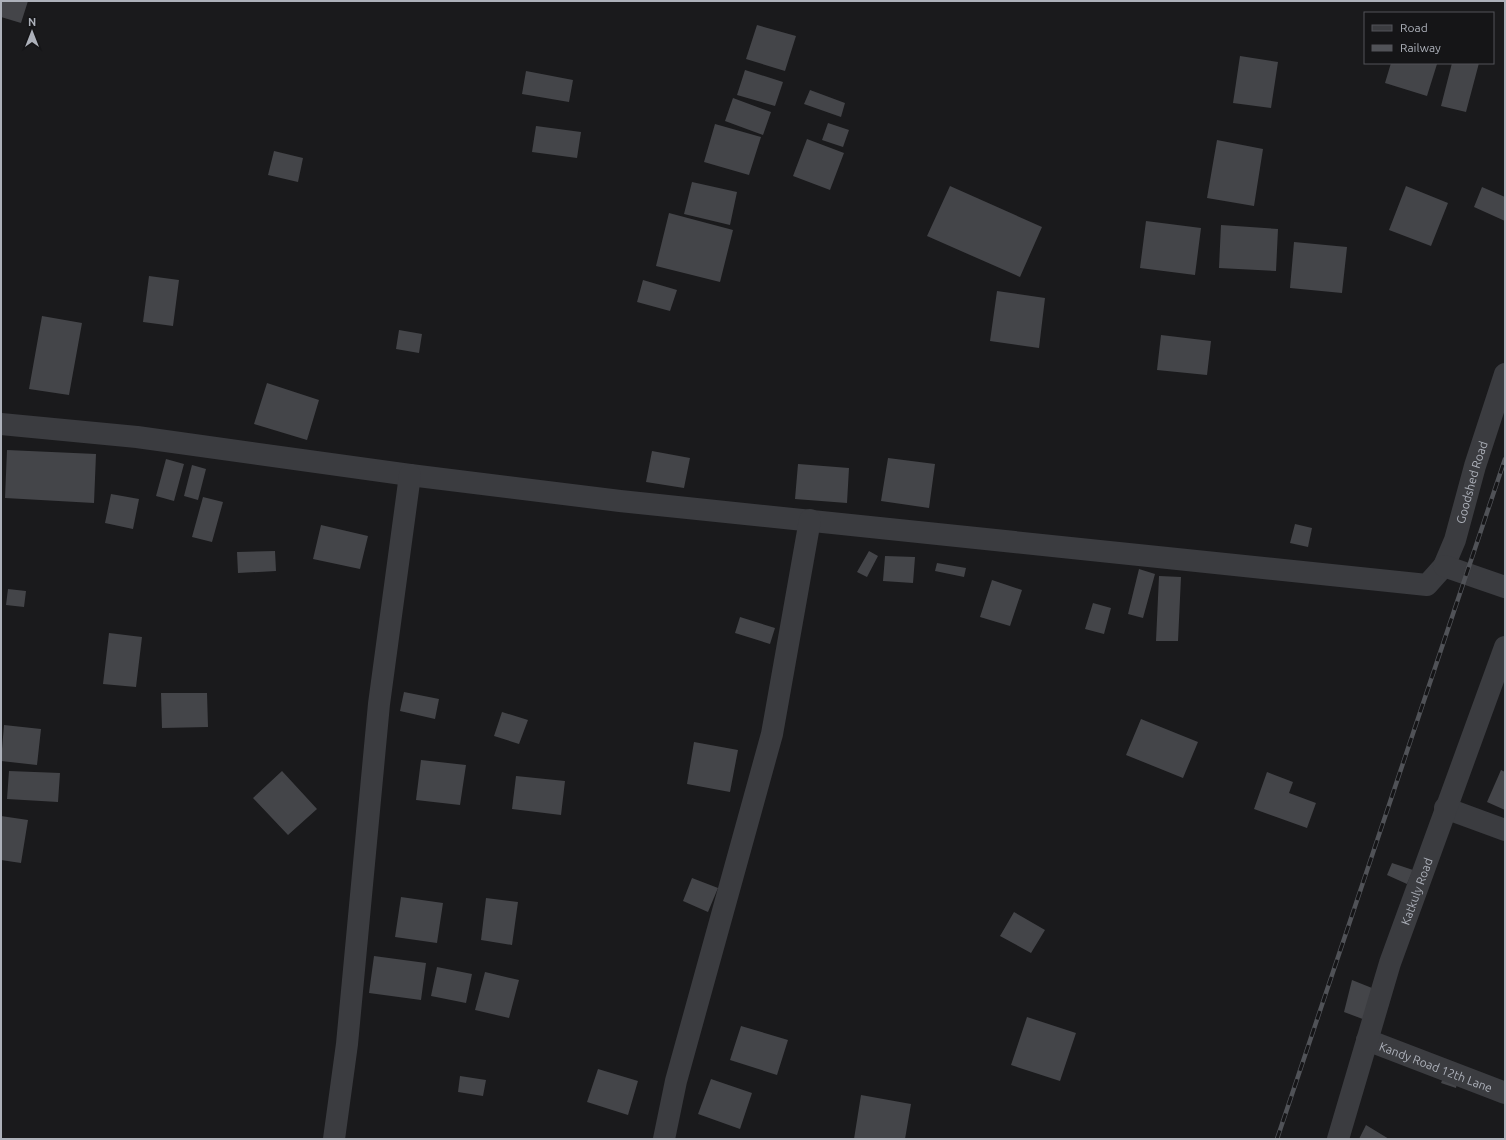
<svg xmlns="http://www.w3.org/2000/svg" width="1506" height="1140" font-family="Ubuntu,sans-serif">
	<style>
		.building { fill: #444549 }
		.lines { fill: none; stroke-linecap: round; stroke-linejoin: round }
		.minor { stroke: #3b3c40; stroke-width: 22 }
		.rail-casing { stroke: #505257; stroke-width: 4.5 }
		.rail { stroke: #151517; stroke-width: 3; stroke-dasharray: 9; stroke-linecap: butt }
		.labels { text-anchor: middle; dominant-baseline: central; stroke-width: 3.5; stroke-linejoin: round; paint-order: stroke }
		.street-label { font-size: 12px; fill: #adb1ba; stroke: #151517 }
	</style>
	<rect width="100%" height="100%" fill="#1a1a1c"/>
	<path class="building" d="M1 1H28L21 23 1 17Z
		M757 25 796 36 785 71 746 59Z
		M1240 56 1278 62 1271 108 1233 103Z
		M1391 63 1437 64 1427 96 1385 83Z
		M1452 63H1479L1466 112 1441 106Z
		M745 70 783 82 775 106 737 95Z
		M526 71 573 80 569 102 522 94Z
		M810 90 845 103 841 117 804 104Z
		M733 98 771 112 763 135 725 121Z
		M828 123 849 130 843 147 822 140Z
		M715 124 761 137 749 175 704 162Z
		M536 126 581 132 577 158 532 152Z
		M807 139 844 153 830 190 793 176Z
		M1217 140 1263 149 1254 206 1207 198Z
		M274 151 303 158 298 182 268 175Z
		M692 182 737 192 730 225 684 214Z
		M950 186 1042 227 1020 277 927 236Z
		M1406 186 1448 203 1431 246 1389 230Z
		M1482 187 1505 197V221L1474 207Z
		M669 213 733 230 720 282 656 266Z
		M1146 221 1201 228 1195 275 1140 268Z
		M1221 225 1278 229 1276 271 1219 268Z
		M1294 242 1347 247 1342 293 1290 288Z
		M149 276 179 280 173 326 143 322Z
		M643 280 677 290 670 311 637 302Z
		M997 291 1045 298 1039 348 990 341Z
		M42 316 82 323 69 395 29 389Z
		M399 330 422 334 419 353 396 349Z
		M1161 335 1211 341 1207 375 1157 370Z
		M267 383 319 400 307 440 254 424Z
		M7 450 96 454 94 503 5 498Z
		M652 451 690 458 684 488 646 482Z
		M888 458 935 464 929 508 881 501Z
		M166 459 184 464 174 501 156 496Z
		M798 464 849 468 847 503 795 499Z
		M192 465 206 469 198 500 184 496Z
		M111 494 139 499 133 529 105 523Z
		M203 497 223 502 212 542 192 537Z
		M1295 524 1312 528 1308 547 1290 543Z
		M321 525 368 536 360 569 313 559Z
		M275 551 276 571 238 573 237 552Z
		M869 551 878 556 867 577 857 572Z
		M885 556 915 557 913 583 883 581Z
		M937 563 966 568 964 577 935 571Z
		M1139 569 1155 574 1143 618 1128 614Z
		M1159 576 1181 577 1178 641H1156Z
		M992 580 1022 590 1010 626 980 617Z
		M8 589 26 591 24 607 6 605Z
		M1093 603 1111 608 1104 634 1085 629Z
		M740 617 775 628 770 644 735 633Z
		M109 633 142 637 136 687 103 684Z
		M404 692 439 699 435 719 400 711Z
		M161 693H207L208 727 162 728Z
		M502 712 528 720 519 744 494 736Z
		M1141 719 1198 742 1183 778 1126 755Z
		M4 725 41 729 37 765 1 761Z
		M694 742 738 750 730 792 687 784Z
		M421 760 466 765 460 805 416 800Z
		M1501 770 1505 772V810L1487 802Z
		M9 771 60 773 58 802 7 799Z
		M282 771 317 809 288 835 253 798Z
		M1267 772 1293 782 1289 793 1316 803 1307 828 1254 809Z
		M516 776 565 781 561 815 512 809Z
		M1 816 28 820 21 863 1 860Z
		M1392 863 1413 870 1407 884 1387 875Z
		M692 878 718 888 708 912 683 901Z
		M401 897 443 903 437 943 395 937Z
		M486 898 518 902 512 945 481 940Z
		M1014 912 1045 930 1031 953 1000 936Z
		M374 956 426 963 421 1000 369 993Z
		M437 967 472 974 466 1003 431 996Z
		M485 972 519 980 509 1018 475 1010Z
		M1352 980 1372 988 1368 1021 1344 1012Z
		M1027 1017 1076 1033 1060 1081 1011 1065Z
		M741 1026 788 1040 777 1075 730 1060Z
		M598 1069 638 1081 628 1115 587 1102Z
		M1445 1073 1458 1078 1456 1088 1441 1083Z
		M460 1076 486 1080 483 1096 458 1092Z
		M711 1079 752 1093 740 1129 698 1114Z
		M861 1095 911 1104 905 1139H854Z
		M1366 1125 1389 1139H1359Z"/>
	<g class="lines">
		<g class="minor">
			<path id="s1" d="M1 424 137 437 410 475 620 501 1427 585 1444 566 1455 540 1475 466 1505 374"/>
			<path d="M1444 566 1505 587"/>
			<path d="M1445 808 1505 830"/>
			<path id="s2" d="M1367 1040 1505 1093"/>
			<path d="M334 1139 347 1044 379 704 410 475"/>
			<path d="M664 1139 676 1081 772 734 810 520"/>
			<path id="s3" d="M1338 1139 1390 963 1505 647"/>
		</g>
		<defs>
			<path id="rail" d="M1277 1139 1505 459"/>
		</defs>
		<use href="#rail" class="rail-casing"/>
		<use href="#rail" class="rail"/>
	</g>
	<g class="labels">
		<g class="street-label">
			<text stroke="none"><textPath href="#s1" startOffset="1549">Goodshed Road</textPath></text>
			<text stroke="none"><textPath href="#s3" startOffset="260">Katkuly Road</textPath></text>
			<text stroke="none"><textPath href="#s2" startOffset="74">Kandy Road 12th Lane</textPath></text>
		</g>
	</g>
	<rect width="1506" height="1140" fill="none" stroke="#adb1ba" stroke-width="4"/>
	<rect x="1364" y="12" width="130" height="52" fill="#151517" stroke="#525358"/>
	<rect x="1372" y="25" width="20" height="6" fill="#3b3c40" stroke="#525358"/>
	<text x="1400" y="32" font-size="12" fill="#adb1ba">Road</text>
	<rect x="1372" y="45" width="20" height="6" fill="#505257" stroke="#525358"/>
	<text x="1400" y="52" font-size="12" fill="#adb1ba">Railway</text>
	<g transform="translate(32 32)" stroke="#151517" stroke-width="3" paint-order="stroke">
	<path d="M0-3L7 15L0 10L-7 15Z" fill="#adb1ba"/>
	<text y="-6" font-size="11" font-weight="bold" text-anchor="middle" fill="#adb1ba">N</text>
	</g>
</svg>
